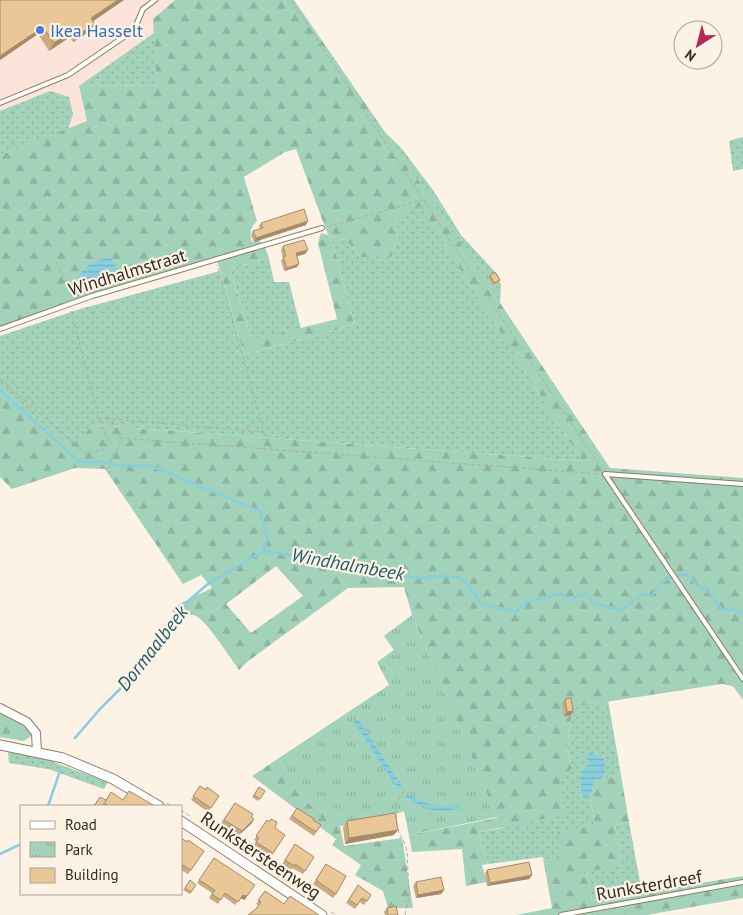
<svg xmlns="http://www.w3.org/2000/svg" width="743" height="915" font-family="'PT Sans',sans-serif">
	<style>
		.commercial { fill: #fde4db }
		.grass { fill: url(#grass-dots) }
		.forest { fill: url(#forest-firs); fill-rule: evenodd }
		.park { fill: url(#park-tufts) }
		.water { fill: url(#water-rules) }
		.lines { fill: none; stroke-linecap: round; stroke-linejoin: round }
		.stream { stroke: #87cfde; stroke-width: 2.5 }
		.service-casing { stroke: #917c5f; stroke-width: 6 }
		.minor-casing { stroke: #917c5f; stroke-width: 10 }
		.tertiary-casing { stroke: #917c5f; stroke-width: 11 }
		.path { stroke: #b4ab9f; stroke-width: 1; stroke-dasharray: 4 2.5; stroke-linecap: butt }
		.service { stroke: #fff; stroke-width: 4 }
		.minor { stroke: #fff; stroke-width: 8 }
		.tertiary { stroke: #fff; stroke-width: 9 }
		.wall { fill: #c9ab81 }
		.shaded-wall { fill: #a48b69 }
		.building { fill: #eac796; stroke: #a48b69 }
		.shop-dot { fill: #3f7fe0; stroke: #fcf2e6; stroke-width: 2 }
		.labels { text-anchor: middle; dominant-baseline: central; stroke-width: 4.5; stroke-linejoin: round; paint-order: stroke }
		.shop-label { font-size: 18px; fill: #366cbe; stroke: #fcf2e6; text-anchor: start }
		.street-label { font-size: 18px; fill: #342c20; stroke: #fcf2e6 }
		.water-label { font-size: 19px; font-style: italic; fill: #205c68; stroke: #fcf2e6 }
	</style>
	<defs>
		<pattern id="grass-dots" width="8" height="8" patternUnits="userSpaceOnUse" patternTransform="scale(1.25)"><rect width="8" height="8" fill="#a3d2ba"/><path d="M2 2h.1M6 6h.1" fill="none" stroke="#8db4a0" stroke-width="1.8" stroke-linecap="round"/></pattern>
		<pattern id="forest-firs" width="22" height="20" patternUnits="userSpaceOnUse" patternTransform="scale(1.25)"><rect width="22" height="20" fill="#a3d2ba"/><path d="M5 1l3.5 6h-7zM16 11l3.5 6h-7z" fill="#8db4a0"/></pattern>
		<pattern id="park-tufts" width="24" height="20" patternUnits="userSpaceOnUse" patternTransform="scale(1.25)"><rect width="24" height="20" fill="#a3d2ba"/><path d="M3 7l-1-3M5 7V3M7 7l1-3M15 17l-1-3M17 17v-4M19 17l1-3" fill="none" stroke="#8db4a0"/></pattern>
		<pattern id="water-rules" width="6" height="5" patternUnits="userSpaceOnUse" patternTransform="scale(1.25)"><rect width="6" height="5" fill="#87cfde"/><path d="M0 2.5h6" fill="none" stroke="#75b2be"/></pattern>
	</defs>
	<rect width="100%" height="100%" fill="#fcf2e6"/>
	<path class="commercial" d="M0 0H175L153 19 158 85 79 86 88 121 0 155Z"/>
	<path class="grass" d="M154 33 158 85 79 86Z
		M50 91 69 97 73 114 68 129 0 155V111Z
		M385 132 402 149 433 190 461 235 497 274 501 285 500 303Z
		M743 137V169L733 171 729 141Z
		M420 205 582 461 94 425 69 448 0 387V336L80 309 220 271 244 355 340 329 354 323 333 244 328 236 346 240 360 257 398 239 395 220Z
		M269 258 274 282H289L301 329 252 340 230 269Z
		M608 700 621 775 587 782 595 825 563 861 544 864 543 857 488 864 478 832 502 828 572 768 567 746 573 707Z
		M8 752 42 758 108 782 104 789 48 769 9 763Z
		M629 822 642 893 592 901 587 872 622 865 615 825Z"/>
	<path class="forest" d="M175 0H294L427 193 610 468 743 478V700L733 686 722 684 573 707 567 746 572 768 561 779 564 815 478 832 488 864 482 865 487 882 466 886 462 849 412 852 409 835 497 818 412 615 404 587 348 588 247 662 239 670C231 659 205 618 194 615 189 614 183 618 179 619L172 611 181 603 212 588 201 575 183 584 105 469 75 468 12 489 0 477V387L69 447 94 425 582 461 420 206 395 220 398 239 391 257H360L346 240 328 236 333 244 354 323 340 329 244 355 217 260 265 247 269 258 230 269 252 340 337 319 318 243 321 233 328 235 296 149 285 152 244 177 257 221C250 228 249 233 252 242L260 240 261 243 72 302 0 327V155L87 121 79 86 157 85 153 19ZM276 566 303 596 251 633 226 604Z
		M0 714 28 728 31 735 30 737 24 741 0 737Z
		M279 758 304 799 316 808 336 817 340 826 344 846 402 838 413 908H388L383 891 355 875 361 865 332 845 336 839 252 776Z
		M621 775 629 822 615 825 623 865 587 872 592 901 743 876V898L647 915H516L552 908 544 864 563 860 558 832 595 825 587 782Z"/>
	<path class="park" d="M412 615 497 817 409 835 404 811 381 820 340 826C332 810 314 812 303 798 295 788 287 770 279 758L389 685 377 662 394 650 384 636Z"/>
	<path class="water" d="M110 257 115 264 118 276 76 289C78 268 91 262 110 257Z
		M358 719 402 786 398 789 354 722Z
		M591 752 604 759 605 772 602 779 594 780 590 796 583 798 580 778 584 773 582 771 590 763 586 757Z
		M408 794C428 804 437 809 459 804L461 808C434 814 427 810 404 796Z"/>
	<g class="lines">
		<path class="stream" d="M0 390 80 462 97 461 116 465 151 466 260 511 268 538 263 551 292 555H309L335 566 351 562 362 564 369 568 390 575 422 578 446 576 459 577 469 586 482 605 516 611 526 602 560 594 571 600 581 594 588 595 593 603 621 610 643 594 652 596C660 580 672 575 689 575L696 584 712 595 721 609 734 610 743 613
			M75 738 100 709 146 663 159 644 164 629 187 602 209 583 263 551
			M48 806 61 768
			M0 854 21 844"/>
		<defs>
			<path id="service" d="M0 103 68 75 134 30 143 9 155 0
				M0 329 92 296 322 228
				M605 474 743 679
				M605 474 743 484
				M561 915 743 882"/>
			<path id="minor" d="M0 708 27 722 36 733 37 752"/>
			<path id="tertiary" d="M0 745 63 758 113 779 159 806
				M181 821 322 915"/>
		</defs>
		<use href="#service" class="service-casing"/>
		<use href="#minor" class="minor-casing"/>
		<use href="#tertiary" class="tertiary-casing"/>
		<path class="path" d="M291 0 601 468
			M327 227 422 200
			M56 262 66 282 76 291V296
			M71 311 99 418 264 432 217 265
			M0 379 86 454 105 449 109 443 99 419
			M107 419 120 438 118 448 111 457 109 474
			M264 433 271 448
			M120 438 599 474
			M167 803 171 806
			M181 810 191 817
			M397 825C396 811 393 799 407 790
			M398 829 399 834 403 839 407 851 409 896 405 915
			M331 912 336 915"/>
		<use href="#service" class="service"/>
		<use href="#minor" class="minor"/>
		<use href="#tertiary" class="tertiary"/>
	</g>
	<path class="wall" d="M0 0H124L93 21 90 31 73 42 70 37 49 51 38 34 0 60Z
		M261 223 306 225 254 242 251 235 253 231 260 229 259 226Z
		M283 246 305 254 297 256V267L284 271 281 261 283 258 281 250Z
		M490 276 499 282 493 285 488 277Z
		M565 699 571 715 564 716 562 703Z
		M200 786 219 796 208 812 191 800Z
		M259 787 265 791 258 801 252 797Z
		M100 797 105 800H123L155 806H93Z
		M235 803 251 817 252 823 239 835 221 823Z
		M297 808 321 825 314 836 289 819Z
		M267 820 275 828 285 835 271 857 254 845 256 841 254 840Z
		M347 821 394 835 345 844 343 827Z
		M181 838 204 851 188 874 181 870Z
		M295 844 314 857 303 874 292 868 291 870 282 864Z
		M214 858 245 900 240 898 235 905 223 896 218 904 209 898 212 893 197 883Z
		M326 864 336 894 333 898 313 884Z
		M487 870 532 875 529 879 487 886 485 873Z
		M190 880 196 885 190 894 183 890Z
		M416 882 444 890 441 894 416 898 413 886Z
		M358 885 371 895 364 905 360 902 355 909 346 903Z
		M265 891 284 904 255 910 258 905 256 904Z
		M387 908 398 915H385L384 912Z"/>
	<path class="shaded-wall" d="M118 0H124L86 26 91 18Z
		M95 24 90 31 73 42 78 35Z
		M43 27 38 34 0 60V56Z
		M75 29 70 37 49 51 54 43Z
		M308 221 306 225 254 242 256 238Z
		M308 250 305 254 294 257 296 253Z
		M299 264 297 267 284 271 287 268Z
		M573 711 571 715 564 716 567 712Z
		M254 819 252 823 239 835 242 831Z
		M398 830 394 835 345 844 349 838Z
		M532 875 529 879 487 886 490 883Z
		M444 890 441 894 416 898 418 895Z
		M243 895 247 896 245 900 240 898Z"/>
	<path class="building" d="M0 0H118L91 18 95 24 78 35 75 29 54 43 43 27 0 56Z
		M304 209 308 221 256 238 253 231 263 228 261 223Z
		M304 240 308 250 296 253 299 264 287 268 283 257 286 256 283 246Z
		M495 272 500 280 494 283 490 276Z
		M571 698 573 711 567 712 565 699Z
		M200 786 206 790 207 787 219 796 211 808 193 796Z
		M259 787 265 791 260 799 254 795Z
		M129 791 155 806H109L104 803 102 806H97L95 805 100 797 106 800 105 802 111 792 123 800Z
		M235 803 253 814 251 817 254 819 242 831 224 820Z
		M297 808 314 819 313 820 321 825 316 832 292 816Z
		M395 813 398 830 349 838 347 821Z
		M271 819 277 822 275 828 285 835 273 853 256 842 259 838 256 836 267 820 269 822Z
		M181 838 187 842 188 840 204 851 191 870 181 864Z
		M295 844 314 857 305 871 295 864 294 866 285 860Z
		M214 858 255 885 247 896 243 895 238 902 225 893 221 900 212 894 215 890 199 880Z
		M529 862 532 875 490 883 487 870Z
		M326 864 346 876 336 894 316 880Z
		M441 877 444 890 418 895 416 882Z
		M190 880 196 885 191 892 185 888Z
		M358 885 371 895 367 901 362 898 357 905 349 900Z
		M265 891 284 904 290 896 319 915H248L256 909 261 902 258 900Z
		M396 906 398 915H388L387 908Z"/>
	<circle class="shop-dot" cx="40" cy="30" r="5"/>
	<g class="labels">
		<g class="shop-label">
			<text x="50" y="30">Ikea Hasselt</text>
		</g>
		<g class="street-label">
			<text transform="translate(127 272) rotate(-17)">Windhalmstraat</text>
			<text transform="translate(261 855) rotate(34)">Runkstersteenweg</text>
			<text transform="translate(649 885) rotate(-10)">Runksterdreef</text>
		</g>
		<g class="water-label">
			<text transform="translate(348 564) rotate(10)">Windhalmbeek</text>
			<text transform="translate(152 648) rotate(-52)">Dormaalbeek</text>
		</g>
	</g>
	<rect x="20" y="805" width="162" height="90" fill="#fcf2e6" stroke="#aca397"/>
	<rect x="30" y="821" width="25" height="8" fill="#ffffff" stroke="#aca397"/>
	<text x="65" y="830" font-size="15" fill="#342c20">Road</text>
	<rect x="30" y="842" width="25" height="15" fill="url(#park-tufts)" stroke="#aca397"/>
	<text x="65" y="855" font-size="15" fill="#342c20">Park</text>
	<rect x="30" y="868" width="25" height="15" fill="#eac796" stroke="#aca397"/>
	<text x="65" y="880" font-size="15" fill="#342c20">Building</text>
	<g transform="translate(698 45) rotate(216)"><circle r="24" fill="#fcf2e6" stroke="#aca397"/>
	<path d="M0-4L9 19L0 12L-9 19Z" fill="#b62859"/>
	<text y="-8" font-size="14" font-weight="bold" text-anchor="middle" fill="#342c20">N</text>
	</g>
</svg>
